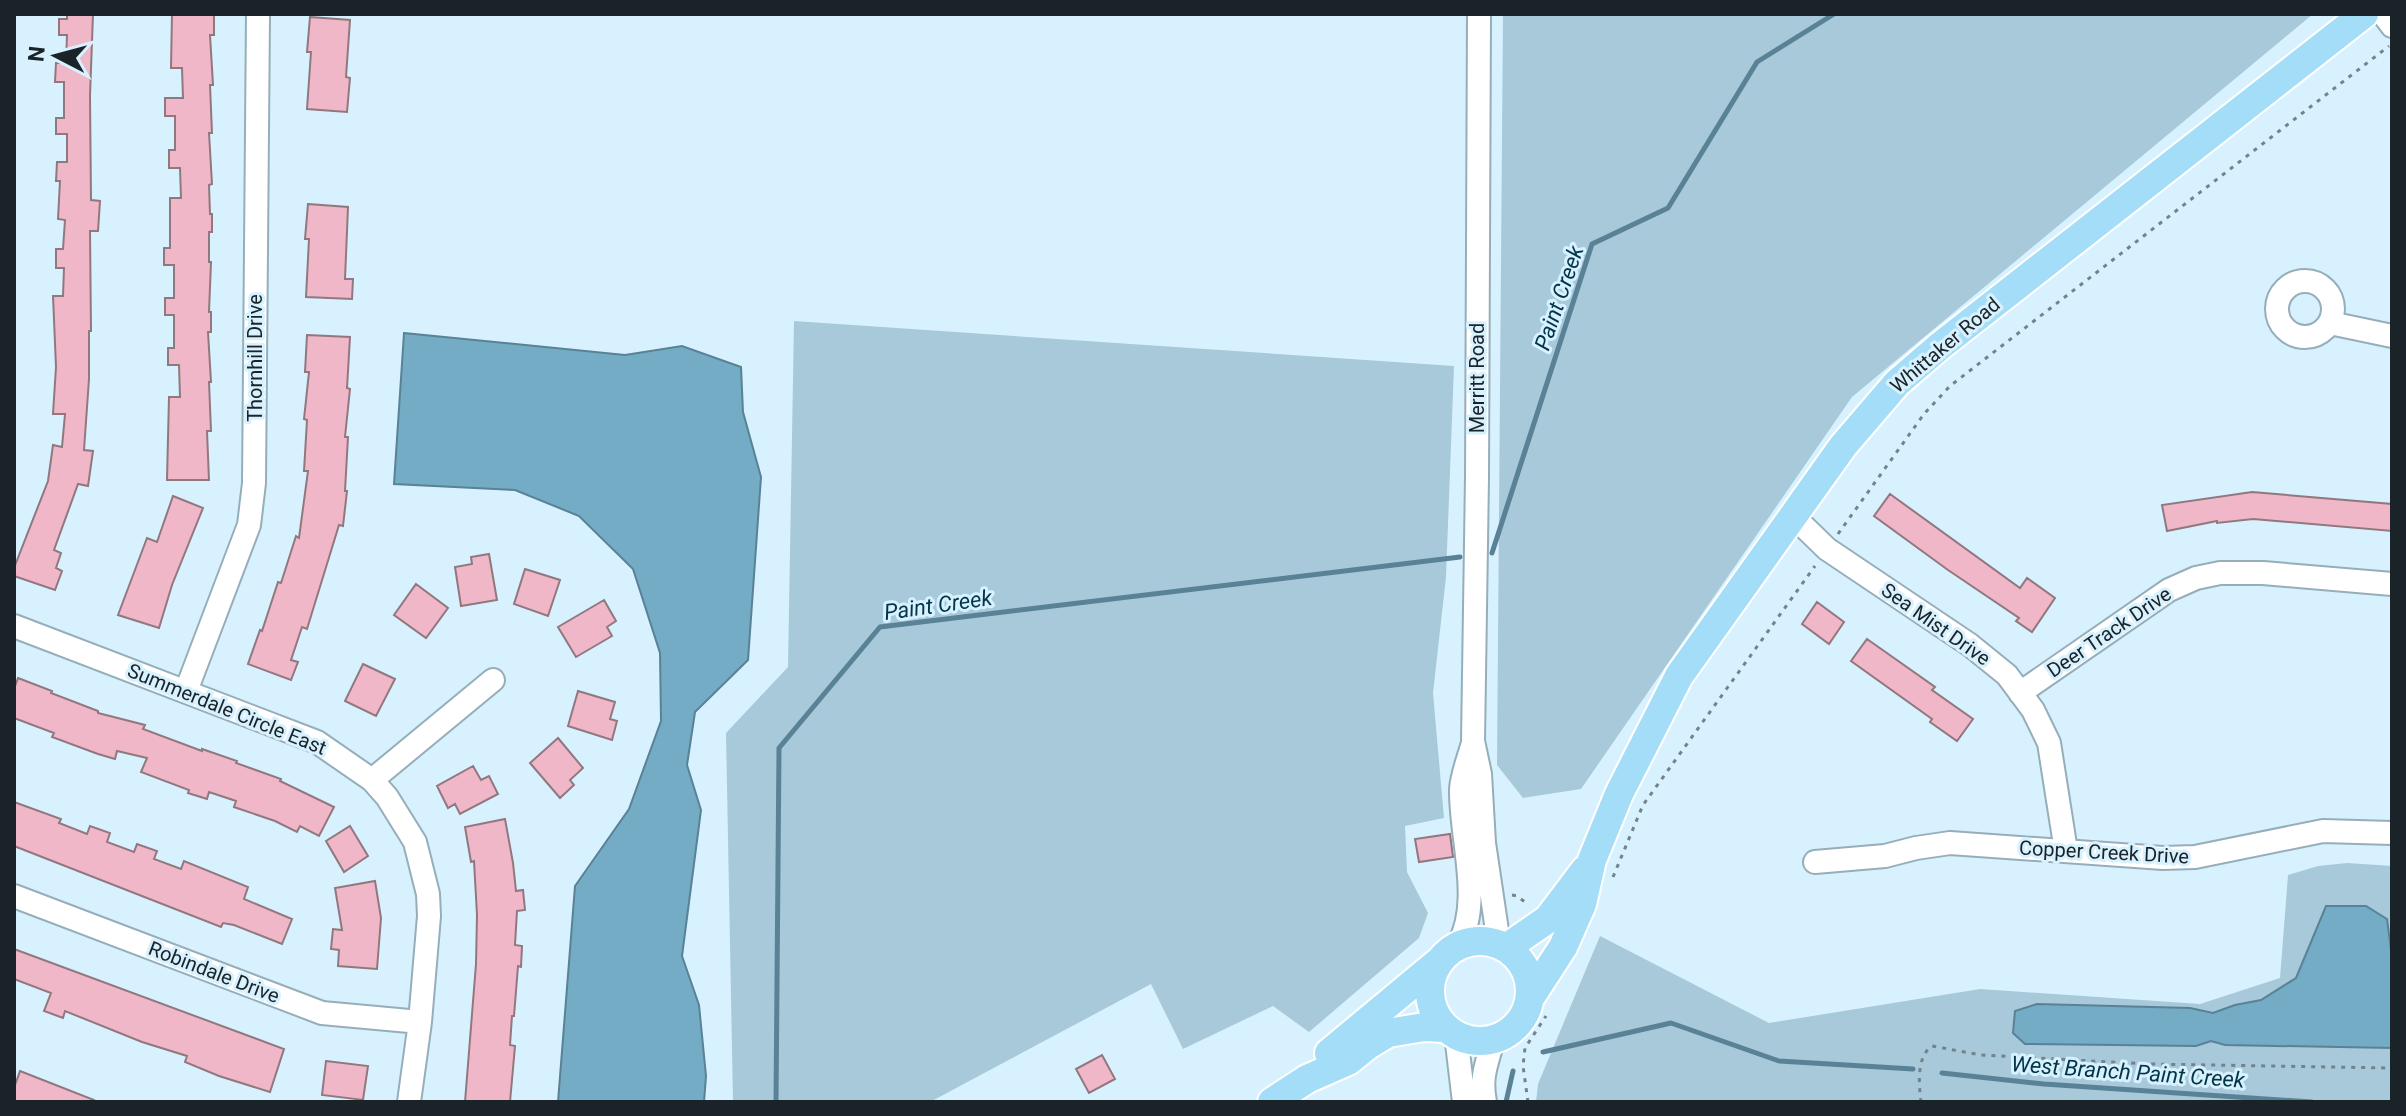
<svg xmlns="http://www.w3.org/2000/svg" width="2406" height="1116" font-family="Roboto,sans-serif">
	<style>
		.green { fill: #a7c9d9 }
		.water { fill: #74abc5; stroke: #598296; stroke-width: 2 }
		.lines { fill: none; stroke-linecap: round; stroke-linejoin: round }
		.stream { stroke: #598296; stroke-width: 5 }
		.building { fill: #f0b7c8; stroke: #91787f; stroke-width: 2 }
		.minor-casing { stroke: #96aeba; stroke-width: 26 }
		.major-casing { stroke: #fff; stroke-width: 32 }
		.path { stroke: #73838c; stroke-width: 3; stroke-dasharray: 4 6; stroke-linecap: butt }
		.minor { stroke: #fff; stroke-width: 22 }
		.major { stroke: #a4ddf7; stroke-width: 28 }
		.labels { text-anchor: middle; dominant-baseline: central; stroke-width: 6; stroke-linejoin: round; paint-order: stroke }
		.street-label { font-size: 20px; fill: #1a2328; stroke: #d8f1fe }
		.water-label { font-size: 22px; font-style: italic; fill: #013547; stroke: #d8f1fe }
	</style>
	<rect width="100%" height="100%" fill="#d8f1fe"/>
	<path class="green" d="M1503 14H2313L1852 397 1581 789 1523 798 1497 765Z
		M794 321 1454 366 1446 577 1433 693 1444 818 1405 826 1407 872 1428 913 1419 938 1309 1032 1273 1006 1183 1049 1151 984 930 1102H733L726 733 788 667Z
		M2347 863 2392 866V1102H1536L1538 1084 1600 936 1769 1023 1980 989 2200 1004 2280 978 2288 875 2318 866Z"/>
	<path class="water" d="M404 333 625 355 682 346 741 367 743 412 761 477 748 660 695 712 687 765 701 810 682 956 699 1005 706 1076 704 1102H558L575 886 629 809 661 721 660 653 633 569 579 516 515 490 394 484Z
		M2326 906H2366L2387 919 2392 957V1048L2225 1045 2211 1041 2196 1046 2025 1044 2013 1033 2015 1011 2037 1004 2190 1008 2213 1013 2235 1005 2261 1000 2296 978Z"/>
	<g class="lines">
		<path class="stream" d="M1492 553 1592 244 1668 208 1757 62 1834 14
			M1543 1052 1671 1023 1779 1061 1913 1069
			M1942 1073 2044 1084 2312 1102
			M776 1102 779 748 880 627 1460 557
			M1506 1102 1513 1071"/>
	</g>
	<path class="building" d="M67 14H93L90 96 91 200 100 201 98 231H90L91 331H89V379L84 450 93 451 88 486 78 484 54 550 61 553 56 568 62 571 55 590 14 576V568L48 481 53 445 62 447 65 414H53L56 367 53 296H63L64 268H56V249H63L65 220 58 219 60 181H56L57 162H67V134H56V118H64V82H55L56 63H66L67 35H59V19H67Z
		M172 14H212L214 16V35H210L213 85H210L212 133H209L212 184 209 185 210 214H212V232H209V262H211L209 312H211V332H208L211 382H209L211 431H207L209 480H167L169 397H180L179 365H168V348H174V315H165V298H174V265H164V248H170V198H181L180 168H169V150H175V116H165V98H183L182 68H171Z
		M310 17 350 20 346 77 350 78 347 112 307 109 311 52H307Z
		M308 204 348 207 345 279H353L352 299 306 297 309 239H305Z
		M307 335 350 337 347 388 350 389 345 437H348L345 491H347L343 526 339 525 307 629 302 627 291 660 298 662 291 680 248 664 260 630 262 631 278 582 281 583 296 536 299 538 308 471H304L307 420 304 419 309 372H305Z
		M2252 492 2392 504V531L2253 519 2217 523V521L2167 531 2162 505Z
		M1890 494 2020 588 2027 578 2055 598 2032 632 2016 621 2019 618 1948 570 1874 516Z
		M173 496 203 508 172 585 159 628 118 615 147 538 157 542Z
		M489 554 497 600 461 606 455 567 472 564 471 557Z
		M525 569 560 580 548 616 514 604Z
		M416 584 448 608 426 638 394 615Z
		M604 600 616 621 607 627 612 636 576 657 558 627Z
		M1817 602 1844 622 1829 644 1802 624Z
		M1867 639 1935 687 1932 690 1973 719 1957 741 1930 722 1932 719 1851 661Z
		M363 664 395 679 376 716 345 701Z
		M18 678 52 691 51 693 98 711V713L145 725 143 729 202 751V749L237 761 236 763 281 779 280 781 334 807 319 836 300 826 297 832 275 821 234 807 236 801 209 792 207 799 188 793 189 790 141 772 147 758 117 751 115 759 98 754 52 737 54 733 14 718V689Z
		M578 691 615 702 610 719 617 721 612 740 568 726Z
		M558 738 583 768 570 780 574 785 560 798 530 763Z
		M473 766 481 780 489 776 498 794 460 814 455 804 448 808 437 786Z
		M14 802 61 819 59 823 87 834 90 826 110 833 107 842 134 852 137 844 157 851 154 859 181 869 184 861 248 887 244 899 292 919 282 944 234 925 223 923 221 927 14 846Z
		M505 819 513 863 516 891 523 890 525 910 517 911 515 945 522 946 521 967 518 966 514 1016H512L510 1045 515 1046 510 1102H465L476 964 477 915 474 861 471 862 465 827Z
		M350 826 368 856 344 872 326 841Z
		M1450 834 1453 857 1419 862 1415 839Z
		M375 881 381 918 377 969 338 966 339 950 331 949 333 929 342 930 335 888Z
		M14 949 284 1049 270 1092 219 1076 185 1062 187 1056 142 1042 65 1011 63 1018 44 1011 51 993 14 979Z
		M1102 1055 1115 1079 1089 1093 1076 1069Z
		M326 1061 368 1066 363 1100 322 1095Z
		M20 1071 94 1100 93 1102H14V1088Z"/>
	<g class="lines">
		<defs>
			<path id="minor" d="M1479 14 1477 477 1473 741 1480 774 1484 843 1499 944
				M2383 14 2392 26
				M2277 309a28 28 0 1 1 56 0a28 28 0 1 1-56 0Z
				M2330 323 2392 336
				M1792 515 1827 549 1970 645 2007 675 2033 710 2049 743 2066 851
				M14 626 317 742 372 780 387 797 415 842 428 894 429 916 420 1022 409 1102
				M186 691 249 525 254 483 258 14
				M2020 693 2169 590 2196 578 2220 573H2263L2392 584
				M372 780 493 680
				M1815 862 1885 856 1916 848 1950 843 2163 858 2195 857 2323 831 2392 833
				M14 896 322 1013 420 1022
				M1458 945C1483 903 1460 837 1461 789 1462 775 1468 760 1472 746
				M1456 1035 1464 1102
				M1485 1102C1480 1076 1487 1064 1493 1040"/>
			<path id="major" d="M1430 991a50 50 0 1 1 100 0a50 50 0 1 1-100 0Z
				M1506 948 1548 919 1585 870
				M1530 998 1563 947 1582 904 1592 860 1619 794 1679 676 1843 446 1897 383 1940 346 2364 14
				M1329 1053 1436 964
				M1272 1102 1307 1079 1348 1061 1368 1045 1388 1033 1424 1027 1445 1028"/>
		</defs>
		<use href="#minor" class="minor-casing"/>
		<use href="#major" class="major-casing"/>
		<path class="path" d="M1838 534 1924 414 1950 386 2389 46
			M1613 877 1643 805 1815 566
			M1512 895 1517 896 1529 905
			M1528 1102 1523 1066 1525 1048 1546 1016
			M1921 1102C1919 1085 1916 1057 1932 1046L1981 1055 2148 1064 2392 1068"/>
		<use href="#minor" class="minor"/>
		<use href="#major" class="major"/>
	</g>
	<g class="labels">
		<g class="street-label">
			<text transform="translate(1945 345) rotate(-40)">Whittaker Road</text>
			<text transform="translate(255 358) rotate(-90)">Thornhill Drive</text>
			<text transform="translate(1477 378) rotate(-90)">Merritt Road</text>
			<text transform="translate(1936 624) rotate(35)">Sea Mist Drive</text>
			<text transform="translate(2109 632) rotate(-34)">Deer Track Drive</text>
			<text transform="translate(227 709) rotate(22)">Summerdale Circle East</text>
			<text transform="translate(2104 852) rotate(3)">Copper Creek Drive</text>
			<text transform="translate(214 972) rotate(21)">Robindale Drive</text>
		</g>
		<g class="water-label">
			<text transform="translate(1559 298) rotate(-71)">Paint Creek</text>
			<text transform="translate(938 605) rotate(-8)">Paint Creek</text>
			<text transform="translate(2128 1072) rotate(4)">West Branch Paint Creek</text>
		</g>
	</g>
	<rect width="2406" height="1116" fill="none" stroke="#1a2328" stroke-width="32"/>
	<g transform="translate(56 56) rotate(276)" stroke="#d8f1fe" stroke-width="6" paint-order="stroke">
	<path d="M0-6L14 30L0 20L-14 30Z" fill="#1a2328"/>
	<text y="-12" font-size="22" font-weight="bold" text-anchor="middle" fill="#1a2328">N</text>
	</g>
</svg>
